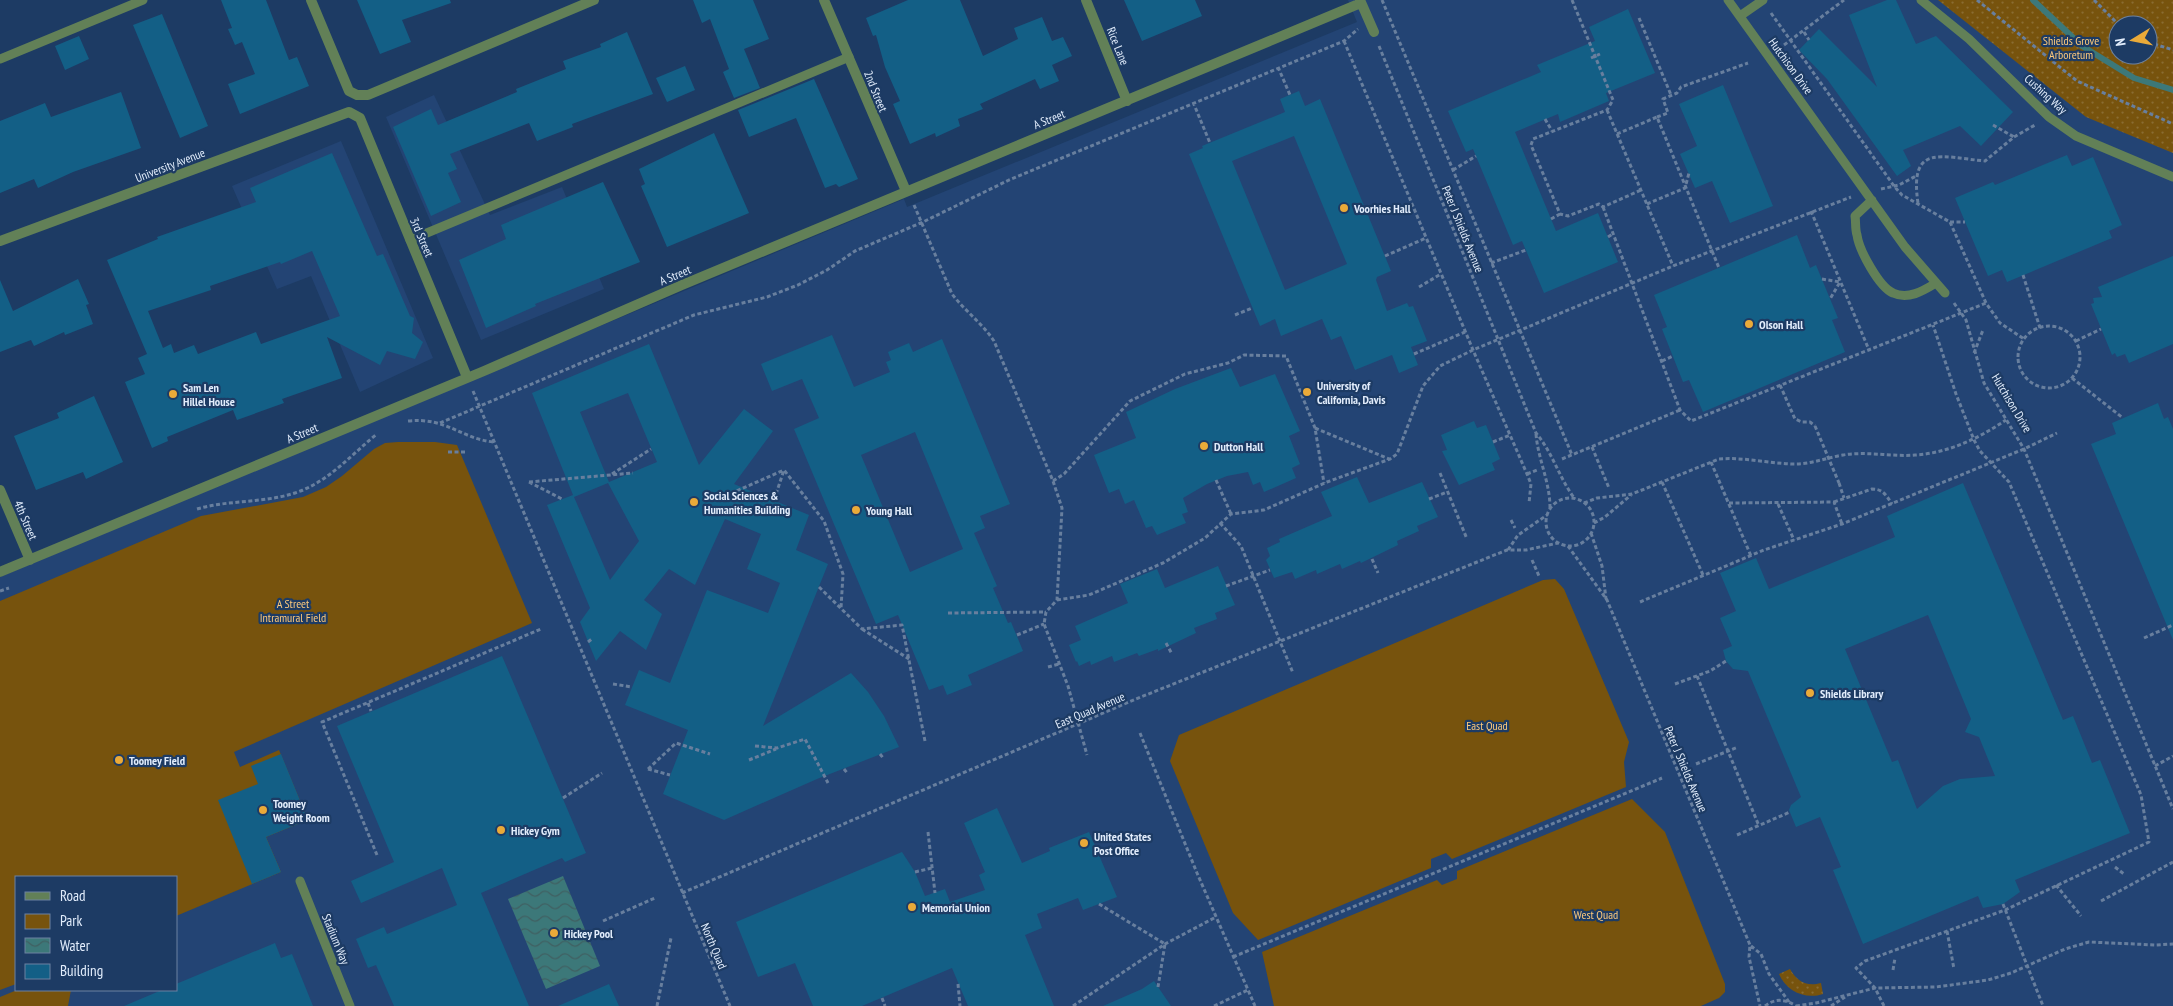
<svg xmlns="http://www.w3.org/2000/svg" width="2173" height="1006" font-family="'PT Sans Narrow',sans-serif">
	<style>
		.built { fill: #234474; fill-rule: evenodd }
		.grass { fill: url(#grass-dots); fill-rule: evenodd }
		.park { fill: #77530d }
		.water { fill: url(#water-waves) }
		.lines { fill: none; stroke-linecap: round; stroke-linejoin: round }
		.stream { stroke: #3c7879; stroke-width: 6 }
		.building { fill: #135f86; fill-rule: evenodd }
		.path { stroke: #687f9e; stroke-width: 3; stroke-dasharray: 4 2.5; stroke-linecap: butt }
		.service { stroke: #628057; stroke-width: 9 }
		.minor { stroke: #628057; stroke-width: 10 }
		.path-bridge { stroke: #687f9e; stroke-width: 3; stroke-dasharray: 4 2.5; stroke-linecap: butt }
		.poi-dot { fill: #eaaa39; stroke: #1d3b64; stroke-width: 2 }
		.labels { text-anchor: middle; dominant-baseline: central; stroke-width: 4.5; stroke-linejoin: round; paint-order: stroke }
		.park-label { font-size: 12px; fill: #fcc97c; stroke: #1d3b64 }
		.street-label { font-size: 12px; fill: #e2edfc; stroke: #1d3b64 }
		.poi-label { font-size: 12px; font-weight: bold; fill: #e2edfc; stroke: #1d3b64; text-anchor: start }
	</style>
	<defs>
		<pattern id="grass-dots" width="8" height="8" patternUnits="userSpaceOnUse" patternTransform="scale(1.25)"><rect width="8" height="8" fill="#77530d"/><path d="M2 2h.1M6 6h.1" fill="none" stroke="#8a6c31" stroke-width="1.8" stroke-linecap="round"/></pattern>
		<pattern id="water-waves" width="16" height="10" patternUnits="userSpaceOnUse" patternTransform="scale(1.25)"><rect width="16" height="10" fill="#3c7879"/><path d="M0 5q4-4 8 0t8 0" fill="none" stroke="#406062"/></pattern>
	</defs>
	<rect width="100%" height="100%" fill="#1d3b64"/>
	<path class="built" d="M1348 0H2173V1006H0V577L904 199 907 207 1357 22ZM2118 25H2148V55H2118ZM16 877H176V990H16Z
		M434 95 490 215 562 187 604 289 481 340 386 117Z
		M341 141 433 358 360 392 311 276 277 289 232 186Z"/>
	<path class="grass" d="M1938 0H2173V153L2086 117ZM2118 25H2148V55H2118Z
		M1790 969C1797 981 1806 987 1821 983L1823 994C1805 1000 1786 991 1779 974Z"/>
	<path class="park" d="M398 442H435L457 445 532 623 234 752 240 767 279 750 308 820 266 837 281 872 176 916V877H16V984L0 990V601L201 516 303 497 326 487 342 476 374 449 385 443Z
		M1555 579 1564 589 1629 742 1624 762 1626 787 1452 859 1446 853 1431 859V868L1258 940 1233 913 1170 761 1179 735 1543 580Z
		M1632 799 1665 832 1725 984V992L1719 998 1701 1006H1274L1262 952 1437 880 1442 885 1457 879V871Z
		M17 990H71L68 1006H0V997Z"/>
	<path class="water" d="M563 876 600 966 546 989 508 899Z"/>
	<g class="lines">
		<path class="stream" d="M2033 0 2082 46 2134 78 2173 90"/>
	</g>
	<path class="building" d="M221 0H266L289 60 297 57 309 86 240 114 228 84 255 74 242 42 235 45 228 29 232 28Z
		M357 0H450L451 3 402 20 411 42 380 54Z
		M693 0H753L769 39 744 49 760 88 734 98 723 72 729 69 710 19 702 23Z
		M908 0H960L983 56 1018 39 1014 28 1042 17 1052 41 1063 37 1072 56 1052 65 1059 81 1040 89 1035 79 980 104 983 109 958 119 960 126 936 137 935 133 910 144 893 104 900 101 885 67 876 35 873 36 866 18Z
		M1124 0H1195L1202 16 1142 41Z
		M1887 0H1896L1916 44 1936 36 2013 112 1981 146 1960 126 1903 150 1911 166 1897 176 1827 79 1799 50 1819 29 1877 87 1849 15Z
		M1628 9 1655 73 1606 93 1609 101 1560 122 1558 114 1515 132 1556 231 1598 213 1618 262 1544 293 1522 241 1513 245 1473 149 1466 152 1448 111 1541 72 1537 65 1595 41 1589 27Z
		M162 14 208 126 180 138 133 25Z
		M627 32 653 94 572 124 573 127 537 141 529 123 450 154 457 169 448 173 461 202 431 216 393 127 431 109 438 125 517 92 516 89 566 69 563 61 601 47 600 44Z
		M79 36 89 59 65 70 55 46Z
		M685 66 695 90 667 102 656 78Z
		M814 79 858 179 839 187 836 184 825 188 796 118 749 137 738 110Z
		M1723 85 1773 206 1730 223 1712 181 1695 188 1680 154 1697 146 1679 104Z
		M1299 91 1305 106 1320 99 1391 271 1377 277 1376 280 1387 311 1407 303 1409 307 1413 306 1427 341 1411 347 1418 365 1399 373 1392 355 1355 370 1341 336 1331 340 1322 319 1281 336 1275 319 1260 326 1189 154 1203 148 1202 146 1285 112 1280 99ZM1294 136 1347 264 1285 290 1232 161Z
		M121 92 141 148 73 172 38 188 34 179 0 193V121L45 103 51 117Z
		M714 133 749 213 667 247 641 186 645 184 639 169Z
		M332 153 377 256 383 254 410 316 414 318 412 333 423 342 415 359 387 351 380 365 327 337 342 378 282 399 284 403 237 420 233 410 167 437 168 441 152 448 125 382 145 374 138 358 147 354 107 260 158 239 157 237 256 202 250 188ZM312 251 340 316 261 344 256 332 198 354 194 345 174 353 171 344 163 348 148 311 211 290 210 286 280 262 281 264Z
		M2067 155 2072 166 2093 157 2122 225 2109 231 2112 238 2007 282 2002 270 1988 276 1955 198 1993 182 1995 185Z
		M603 182 640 262 535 304 536 306 486 328 459 260 506 239 501 225Z
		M1797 235 1810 268 1816 265 1838 318 1832 320 1845 352 1703 412 1689 380 1683 382 1662 329 1667 327 1654 295Z
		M2173 256V344L2129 363 2125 354 2117 357 2115 353 2112 355 2091 304 2094 303 2093 298 2102 297 2098 287Z
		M78 279 89 304 86 305 93 324 65 335 64 332 34 346 31 340 0 352V280L13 311Z
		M832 335 854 387 890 372 886 362 891 360 888 352 909 343 913 352 942 339 1010 504 980 516 985 528 974 533 997 586 993 588 1008 623 1011 622 1023 651 968 675 972 685 947 695 943 685 929 690 898 615 876 624 794 429 819 418 802 379 772 391 761 364ZM915 432 963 549 910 572 861 455Z
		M649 344 699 465 744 409 773 431 734 484 809 515 796 550 828 564 763 726 851 673 868 692 884 716 899 747 817 779 724 820 663 794 688 730 625 705 639 670 670 683 707 590 768 613 780 583 747 569 761 534 725 519 695 585 669 569 644 600 662 614 646 650 620 631 596 661 580 622 590 608 547 505 573 495 532 393ZM628 393 657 462 609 482 580 412ZM608 483 639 541 610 580 574 497Z
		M1231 368 1240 387 1275 374 1300 431 1289 436 1300 464 1292 468 1296 478 1264 492 1260 482 1253 485 1248 472 1227 476 1207 484 1183 498 1188 512 1182 514 1186 523 1157 535 1152 526 1146 528 1134 500 1125 504 1119 489 1109 493 1094 455 1136 438 1126 412 1175 389Z
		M94 396 123 462 86 479 83 472 36 490 14 436 59 418 57 413Z
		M2158 403 2164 419 2168 417 2173 429V640L2091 444 2116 434 2112 423Z
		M1474 421 1477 428 1486 425 1500 459 1492 463 1495 470 1459 485 1442 451 1447 450 1441 435Z
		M1357 477 1369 503 1422 482 1438 517 1417 526 1419 531 1397 541 1398 545 1361 563 1360 561 1342 569 1340 564 1317 574 1316 570 1295 579 1292 572 1274 578 1266 560 1270 556 1267 548 1280 542 1279 539 1332 516 1321 492Z
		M1963 483 2063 720 2073 716 2092 763 2100 760 2130 833 2015 880 2020 892 2003 904 1983 908 1978 896 1863 944 1833 870 1841 867 1820 817 1796 827 1789 810 1791 805 1801 797 1748 671 1733 669 1726 661 1723 650 1732 646 1720 618 1736 611 1720 573 1756 558 1769 589 1895 537 1887 516ZM1928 615 1971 719 1965 732 1979 737 1995 776 1960 779 1943 786 1917 809 1898 760 1892 762 1845 649Z
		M1218 566 1235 605 1215 613 1217 619 1194 628 1196 633 1158 651V649L1139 656 1137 653 1114 662 1112 656 1091 665 1090 661 1079 666 1077 661 1076 662 1069 645 1081 640 1075 626 1128 603 1120 584 1157 569 1165 588Z
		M502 656 586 853 565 862 562 858 481 893 529 1006H394L376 965 368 968 356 939 384 927 387 934 457 905 442 868 361 903 351 881 394 862 337 726Z
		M281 754 308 820 266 837 281 872 252 884 218 800 258 784 251 766Z
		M997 808 1022 863 1050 851 1049 848 1089 832 1117 897 1083 910 1078 898 1037 914 1042 928 1025 935 1054 1006H968L952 968 862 1006H813L795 963 758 977 736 922 902 852 915 872 925 896 945 889 950 902 985 890 979 875 985 872 964 823Z
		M275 943 281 958 292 954 313 1006H124L162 990H176V984Z
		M1154 981 1171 1006H1103L1142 989Z
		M609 984 619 1006H558Z"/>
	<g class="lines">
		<path class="path" d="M1382 0 1572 455
			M1572 0 1613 100 1607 110 1533 139 1531 145 1560 214 1568 216 1599 204 1603 207 1641 190
			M1977 0 2077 81 2173 124
			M2094 0 2119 25
			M1771 13 1894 186 1902 195 1950 222 1986 303 2000 323 2024 339
			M1639 18 1671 95
			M1804 32 1809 40
			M1344 41 1473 350 1527 474 1531 484 1529 503
			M2148 42 2173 50
			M1784 45 1844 0
			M1379 46 1536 433C1553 453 1559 478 1575 499
			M1591 58 1600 54
			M1278 67 1290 95
			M1193 102 1210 143
			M1607 110 1673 266
			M1657 117 1668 113 1663 99 1677 93 1681 87 1748 63
			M1545 119 1552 131
			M1993 125 2014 137
			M1617 134 1657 117 1719 268
			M1453 170 1476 156
			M1881 189 1899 185 1916 176
			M1918 203C1909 143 1941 157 1985 161L2014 137 2035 125
			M1647 204 1685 188 1689 173
			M914 205 952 294C965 311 982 323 994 341L1053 481 1062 508 1057 600 1046 612 1044 624 1068 686 1087 755
			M1603 207 1680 410 1691 421 1986 303
			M1811 211 1869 350
			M1551 219 1560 214
			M1950 222H1965
			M1608 237 1614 233
			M1385 256 1426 238
			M1491 263 1526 250
			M2023 275 2040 328
			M1822 279 1840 282 1830 299
			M1419 287 1441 274
			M1954 303 1966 320 1984 383 2024 449 2173 809
			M1235 315 1252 308
			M2018 357a31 31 0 1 1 62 0a31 31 0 1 1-62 0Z
			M2076 341 2101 329
			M1974 353 1983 330
			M1414 354 1465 332
			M1662 361 1673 356
			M2072 378 2123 418
			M1780 385 1795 419 1802 422H1810L1815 426
			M473 391 730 1006
			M408 421C447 417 461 439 494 442
			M440 423 694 315 767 297 798 285 827 270 855 251 923 222 1009 180 1344 41 1358 29
			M1315 428 1389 459
			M1536 434C1538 459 1550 482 1550 508
			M1493 442 1510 435
			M1592 447 1609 488
			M448 452H467
			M1562 459 1680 410
			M1711 462 1751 556
			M1440 473 1467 539
			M612 474 651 449
			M1527 474 1537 470
			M1216 480 1231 514
			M1053 481 1064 474 1130 401 1185 374 1228 363 1244 355 1286 356 1315 428 1324 483
			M529 482 633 473
			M529 482 562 499
			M1662 482 1703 575
			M1839 483 1844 498
			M725 496 784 470
			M1546 522a24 24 0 1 1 48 0a24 24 0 1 1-48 0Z
			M1429 499 1447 492
			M774 500 784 470 824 521 843 574 841 608
			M1834 502 1872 489C1883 489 1886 495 1892 504
			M1584 503 1597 498 1632 494 1719 459C1743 457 1767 463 1791 464 1809 465 1825 458 1843 455 1867 451 1891 457 1915 455 1949 453 1979 438 2006 420
			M1729 503 1834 502 1842 524
			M1778 504 1794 540
			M197 509C231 499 269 504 303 490 333 477 352 454 377 434
			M1511 520 1515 528
			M1220 523 1241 546 1293 673
			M1594 523 1605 517 1631 495
			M1591 533 1602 566 1606 599
			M1568 546 1607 600 1750 945 1749 957 1760 1006
			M1508 550 1518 535 1547 515
			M1372 559 1378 573
			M1532 560 1539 576
			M1226 586 1270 570
			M819 587 862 629 902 625 925 741
			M0 591 9 588
			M1057 600 1089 595 1163 563 1205 538 1231 514 1264 510 1327 482 1390 459 1397 454 1423 386 1440 366 1473 350 1673 266 1851 197
			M1640 602 1764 550 1842 524 2024 449 2057 433
			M948 613 1046 612
			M862 629 909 659
			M1017 635 1044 624
			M2144 638 2173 625
			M588 642 593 638
			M1166 643 1172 654
			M1048 667 1059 664
			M1697 676 1759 826
			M613 684 632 687
			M1675 684 1710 671 1726 661
			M368 703 371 711
			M1140 733 1197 873 1255 1006
			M755 746 777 748 805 739 828 783
			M880 754 884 759
			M749 760 776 749
			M1696 764 1738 747
			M2155 766 2173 756
			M648 769 676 743 710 754
			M648 769 670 775
			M844 769 848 774
			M563 798 602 773
			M928 832 935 893
			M1737 835 1790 812
			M377 855 322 722 541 629
			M2115 867 2124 874
			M915 872 932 868
			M2056 885 2081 916
			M682 893 1136 699 1507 550H1526L1558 543
			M2101 901 2173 862
			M1099 904 1165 944 1158 987
			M2003 904 2043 1006
			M603 921 655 898
			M1947 931 1954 969
			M1751 946 1761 954 1769 974 1789 1002
			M1233 957 1662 778
			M1893 970 1895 958
			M958 984 960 1006
			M882 998 885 1006
			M657 1006 671 938
			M1073 1006 1165 944 1216 917
			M1214 1006 1248 990
			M1765 1006C1775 998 1785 999 1796 1006
			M1796 1006 1816 1003 1875 988 1936 987 1988 980 2011 973 2065 949 2089 942 2156 945 2173 944
			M1831 1006 1845 997
			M1884 1006 1875 988 1856 968 1865 961 2005 910 2149 842 2141 795 2009 482 1980 451 1974 440 1956 394 1933 325"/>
		<path class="service" d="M1728 0 1905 247 1945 293
			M1921 0 1969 39 2049 117 2076 136 2173 177
			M1740 16 1763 0
			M0 59 143 0
			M1872 200 1855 216C1856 222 1855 229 1857 235 1859 250 1879 287 1893 293 1908 300 1923 291 1936 283
			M410 240 849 57
			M300 881 350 1006"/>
		<path class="minor" d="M311 0 349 91 357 95H368L594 0
			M824 0 906 191
			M1086 0 1127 101
			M1360 0 1374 32
			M0 241 349 112 360 118 467 377
			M0 490 30 560
			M0 572 484 371 682 285 1361 3"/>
		<path class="path-bridge" d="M1815 426 1839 483"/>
	</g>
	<g class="poi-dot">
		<circle cx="1344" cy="208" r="5"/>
		<circle cx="1749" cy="324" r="5"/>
		<circle cx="1307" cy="392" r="5"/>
		<circle cx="173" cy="394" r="5"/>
		<circle cx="1204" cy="446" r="5"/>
		<circle cx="694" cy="502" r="5"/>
		<circle cx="856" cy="510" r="5"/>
		<circle cx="1810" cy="693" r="5"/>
		<circle cx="119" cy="760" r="5"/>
		<circle cx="263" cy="810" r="5"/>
		<circle cx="501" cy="830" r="5"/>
		<circle cx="1084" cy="843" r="5"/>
		<circle cx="912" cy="907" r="5"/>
		<circle cx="554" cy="933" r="5"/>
	</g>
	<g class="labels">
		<g class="park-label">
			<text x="2071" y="40">Shields Grove<tspan x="2071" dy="14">Arboretum</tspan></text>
			<text x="293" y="603">A Street<tspan x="293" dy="14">Intramural Field</tspan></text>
			<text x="1487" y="725">East Quad</text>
			<text x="1596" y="914">West Quad</text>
		</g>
		<g class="street-label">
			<text transform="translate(1118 46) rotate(68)">Rice Lane</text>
			<text transform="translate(1791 66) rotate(54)">Hutchison Drive</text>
			<text transform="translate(876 91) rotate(68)">2nd Street</text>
			<text transform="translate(2046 94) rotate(42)">Cushing Way</text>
			<text transform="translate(1049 119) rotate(-22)">A Street</text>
			<text transform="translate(170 165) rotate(-21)">University Avenue</text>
			<text transform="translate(1463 229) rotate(68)">Peter J Shields Avenue</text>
			<text transform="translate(422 237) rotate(67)">3rd Street</text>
			<text transform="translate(675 275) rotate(-23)">A Street</text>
			<text transform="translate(2012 403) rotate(59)">Hutchison Drive</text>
			<text transform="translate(302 433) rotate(-23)">A Street</text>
			<text transform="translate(26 520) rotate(67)">4th Street</text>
			<text transform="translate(1090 710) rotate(-23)">East Quad Avenue</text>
			<text transform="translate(1686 769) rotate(67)">Peter J Shields Avenue</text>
			<text transform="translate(336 939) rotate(68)">Stadium Way</text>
			<text transform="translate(714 946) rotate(67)">North Quad</text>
		</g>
		<g class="poi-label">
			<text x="1354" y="208">Voorhies Hall</text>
			<text x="1759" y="324">Olson Hall</text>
			<text x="1317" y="385">University of<tspan x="1317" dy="14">California, Davis</tspan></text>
			<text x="183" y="387">Sam Len<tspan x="183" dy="14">Hillel House</tspan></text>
			<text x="1214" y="446">Dutton Hall</text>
			<text x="704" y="495">Social Sciences &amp;<tspan x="704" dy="14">Humanities Building</tspan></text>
			<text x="866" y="510">Young Hall</text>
			<text x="1820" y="693">Shields Library</text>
			<text x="129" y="760">Toomey Field</text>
			<text x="273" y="803">Toomey<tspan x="273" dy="14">Weight Room</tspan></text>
			<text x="511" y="830">Hickey Gym</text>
			<text x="1094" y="836">United States<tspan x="1094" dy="14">Post Office</tspan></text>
			<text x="922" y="907">Memorial Union</text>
			<text x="564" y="933">Hickey Pool</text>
		</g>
	</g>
	<rect x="15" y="876" width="162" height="115" fill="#1d3b64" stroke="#6c82a1"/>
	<rect x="25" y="892" width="25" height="8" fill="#628057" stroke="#6c82a1"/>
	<text x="60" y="901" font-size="15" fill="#e2edfc">Road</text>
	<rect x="25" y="914" width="25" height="15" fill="#77530d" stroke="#6c82a1"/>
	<text x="60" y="926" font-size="15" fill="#e2edfc">Park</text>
	<rect x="25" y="938" width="25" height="15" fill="url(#water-waves)" stroke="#6c82a1"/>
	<text x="60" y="951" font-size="15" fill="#e2edfc">Water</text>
	<rect x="25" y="964" width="25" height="15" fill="#135f86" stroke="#6c82a1"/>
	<text x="60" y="976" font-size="15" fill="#e2edfc">Building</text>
	<g transform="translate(2133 40) rotate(260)"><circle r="24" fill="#1d3b64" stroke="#6c82a1"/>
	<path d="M0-4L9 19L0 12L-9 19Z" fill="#eaaa39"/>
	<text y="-8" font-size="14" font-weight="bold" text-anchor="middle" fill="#e2edfc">N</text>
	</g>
</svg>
